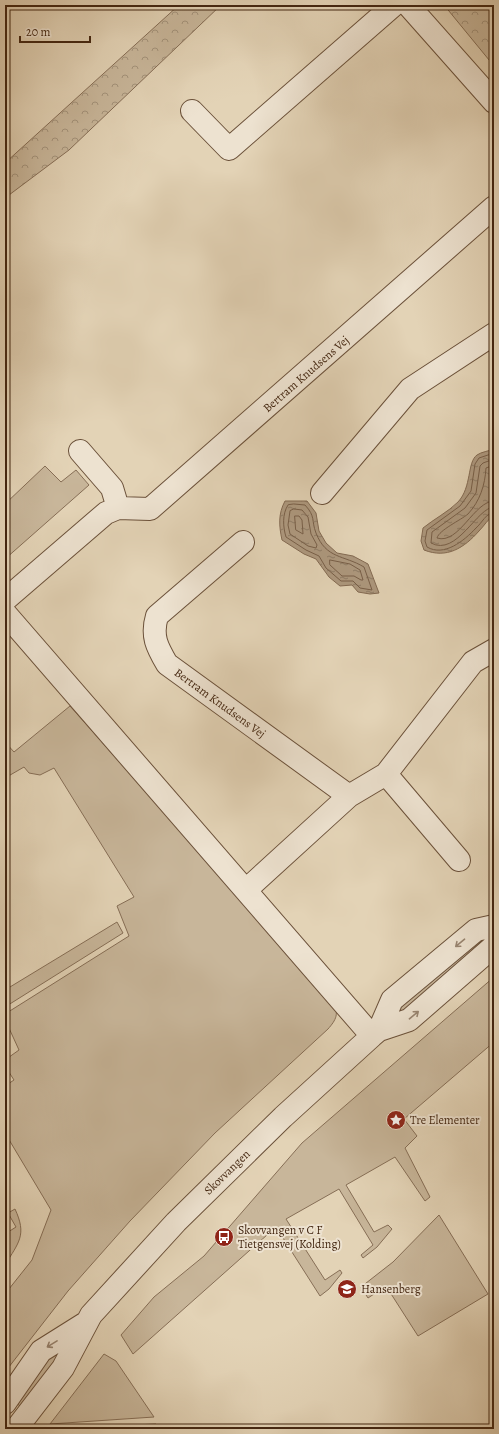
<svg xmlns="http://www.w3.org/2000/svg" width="499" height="1434" font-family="Alegreya,serif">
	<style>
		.grass { fill: #c8b69a; stroke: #866e56 }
		.forest { fill: url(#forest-crowns); stroke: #866e56 }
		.water { fill: url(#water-ripples); stroke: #836a52 }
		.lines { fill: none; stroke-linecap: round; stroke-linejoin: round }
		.shore { stroke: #785f48; stroke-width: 1 }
		.minor-casing { stroke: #6b513a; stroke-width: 24 }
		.minor { stroke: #ede2d0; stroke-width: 22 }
		.oneway { stroke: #988470 }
		.labels { text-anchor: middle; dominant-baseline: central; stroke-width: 4; stroke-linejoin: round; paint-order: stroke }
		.street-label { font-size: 12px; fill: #432611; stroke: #ede2d0 }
		.poi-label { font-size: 12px; fill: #432611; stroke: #ede2d0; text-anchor: start }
	</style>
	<defs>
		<pattern id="forest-crowns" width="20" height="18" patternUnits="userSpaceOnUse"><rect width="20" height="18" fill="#c8b69a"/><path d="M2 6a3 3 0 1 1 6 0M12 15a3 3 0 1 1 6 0" fill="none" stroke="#a4947c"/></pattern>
		<pattern id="water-ripples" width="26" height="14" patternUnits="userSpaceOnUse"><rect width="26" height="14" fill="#ad987e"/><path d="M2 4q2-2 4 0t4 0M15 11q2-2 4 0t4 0" fill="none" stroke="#8e7c66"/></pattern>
	</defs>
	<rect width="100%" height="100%" fill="#e3d3b6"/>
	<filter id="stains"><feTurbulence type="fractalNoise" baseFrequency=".005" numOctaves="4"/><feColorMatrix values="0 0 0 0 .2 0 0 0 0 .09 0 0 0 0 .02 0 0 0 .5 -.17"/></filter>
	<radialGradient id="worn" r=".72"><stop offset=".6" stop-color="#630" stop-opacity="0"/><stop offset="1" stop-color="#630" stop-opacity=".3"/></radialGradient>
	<path class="grass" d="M45 466 61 482 76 470 89 485 5 559V504Z
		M70 706 332 1002C340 1013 336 1020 328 1029L215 1133 130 1221 68 1291 5 1372V1294L32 1260 51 1210 5 1133V1086L14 1080 5 1066V1060L19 1050 8 1026 5 1027V1014L129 936 117 906 134 897 54 768 40 775 29 773 24 767 5 778V742L14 752Z
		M117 922 123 933 5 1007V990Z
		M483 935 488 943 398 1015 392 1008Z
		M494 977V1042L404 1119 417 1136 405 1148 430 1197 425 1201 395 1157 346 1185 374 1232 388 1225 392 1229 377 1247 363 1258 361 1255 373 1245 339 1189 286 1219 325 1280 340 1270 342 1273 329 1289 320 1296 276 1227 133 1354 121 1335 154 1297 204 1256 302 1143Z
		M15 1209C27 1235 19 1242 5 1265V1234L16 1227 8 1213Z
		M439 1215 488 1294 418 1336 386 1286 368 1298 361 1287 393 1262Z
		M54 1353 60 1359 21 1407 13 1400Z
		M104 1354 116 1361 154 1417 50 1424Z
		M156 1424 160 1429H46Z"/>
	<path class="forest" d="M179 5H221L69 150 5 198V163Z
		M444 5H494V66Z"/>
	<path class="water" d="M494 449V515C488 519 484 526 479 531 464 548 447 559 424 550L421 541 423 528C434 519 448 512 458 502 472 487 467 462 477 455 481 452 489 451 494 449Z
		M285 501H307L316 513 319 531 326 543 337 553 353 556 368 564 379 593 370 594 358 592 352 585 340 586 329 577 316 559 304 554 282 540C279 526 278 514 285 501Z"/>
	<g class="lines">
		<path class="shore" d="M494 453 479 458 475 464 471 491 460 506 427 530 425 541 427 547C444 557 464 541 476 528 482 523 486 513 494 512
			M494 459 483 463 480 466 476 493 465 508 432 532 431 543C457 557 477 507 494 507
			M494 465 486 468C485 485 480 501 468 514 461 520 439 530 437 538 459 545 474 501 494 501
			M294 504 305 505C316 517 311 520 316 533 326 559 344 555 364 567L372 590 360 588 353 581H341L326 568 319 556 306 550 286 537C283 527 282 514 288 505Z
			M294 509 302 510 308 517 311 534 317 545 316 548 308 546 290 534 288 525 290 511Z
			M295 516H299L302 520 303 534 296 530Z
			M330 560 350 564 360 570 363 580H361L354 576H342L330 565Z"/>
		<defs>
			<path id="minor" d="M408 5 494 102
				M192 111 229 149 394 5
				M80 451 112 488 118 508
				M322 493 410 389 494 334
				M243 542 157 616C151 636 157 647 167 664L349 796
				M5 600 106 513 118 508 150 509 494 207
				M5 613 372 1036
				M386 774 459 860
				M246 890 349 796 386 774 473 662 494 650
				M379 1030 392 1000 476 930 494 926
				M5 1403 41 1351 84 1324
				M16 1429 63 1368 91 1315 176 1222 283 1117 372 1036 379 1030 409 1020 494 946"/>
		</defs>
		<use href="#minor" class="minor-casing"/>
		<use href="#minor" class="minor"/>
	</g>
	<defs><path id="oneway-shaft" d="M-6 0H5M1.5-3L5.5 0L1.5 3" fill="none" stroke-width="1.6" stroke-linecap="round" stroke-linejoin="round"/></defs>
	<g class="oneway">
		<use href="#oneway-shaft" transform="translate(460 943) rotate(140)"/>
		<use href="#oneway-shaft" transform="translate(414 1015) rotate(-40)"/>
		<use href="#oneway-shaft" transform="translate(52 1344) rotate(148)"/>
	</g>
	<defs>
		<symbol id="sight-disc" viewBox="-11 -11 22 22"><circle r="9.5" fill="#8f2418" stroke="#ede2d0"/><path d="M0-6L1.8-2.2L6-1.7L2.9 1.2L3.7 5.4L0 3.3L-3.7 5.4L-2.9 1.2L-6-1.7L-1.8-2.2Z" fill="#fff"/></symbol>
		<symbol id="bus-disc" viewBox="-11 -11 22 22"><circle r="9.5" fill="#8f2418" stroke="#ede2d0"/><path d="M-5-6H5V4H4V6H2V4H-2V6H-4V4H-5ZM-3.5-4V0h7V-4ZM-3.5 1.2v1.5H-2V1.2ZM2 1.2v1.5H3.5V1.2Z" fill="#fff"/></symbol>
		<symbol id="university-disc" viewBox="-11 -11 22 22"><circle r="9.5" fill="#8f2418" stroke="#ede2d0"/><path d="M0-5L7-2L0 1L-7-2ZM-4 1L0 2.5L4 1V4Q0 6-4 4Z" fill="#fff"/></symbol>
	</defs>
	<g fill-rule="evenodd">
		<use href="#sight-disc" x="385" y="1109" width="22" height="22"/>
		<use href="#bus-disc" x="213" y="1226" width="22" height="22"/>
		<use href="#university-disc" x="336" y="1278" width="22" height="22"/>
	</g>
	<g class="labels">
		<g class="street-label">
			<text transform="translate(306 374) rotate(-41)">Bertram Knudsens Vej</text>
			<text transform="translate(220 703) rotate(36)">Bertram Knudsens Vej</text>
			<text transform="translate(227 1172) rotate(-44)">Skovvangen</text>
		</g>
		<g class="poi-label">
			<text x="410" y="1120">Tre Elementer</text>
			<text x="238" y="1230">Skovvangen v C F<tspan x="238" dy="14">Tietgensvej (Kolding)</tspan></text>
			<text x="361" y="1289">Hansenberg</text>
		</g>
	</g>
	<rect width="499" height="1434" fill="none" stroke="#e3d3b6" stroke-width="20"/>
	<rect x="6" y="6" width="487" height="1422" fill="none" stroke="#432611" stroke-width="2"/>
	<rect x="10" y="10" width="479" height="1414" fill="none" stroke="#432611"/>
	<path d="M20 36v6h70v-6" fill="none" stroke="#432611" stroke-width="2"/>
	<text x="26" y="36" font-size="12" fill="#432611" stroke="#ede2d0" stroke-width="3" paint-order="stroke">20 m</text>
	<rect width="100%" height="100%" filter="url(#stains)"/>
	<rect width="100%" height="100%" fill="url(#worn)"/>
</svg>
